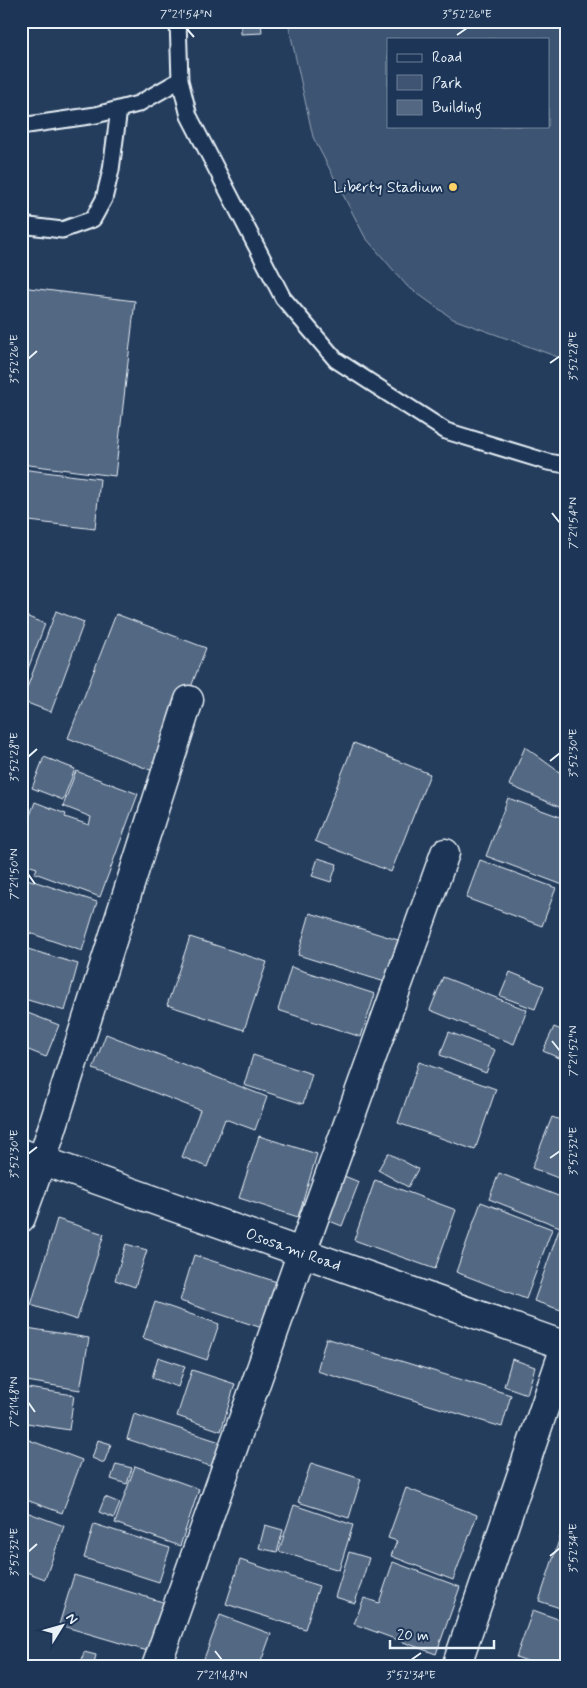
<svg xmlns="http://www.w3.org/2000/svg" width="587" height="1688" font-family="Mynerve,sans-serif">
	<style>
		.green { fill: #3e5472; stroke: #93a2b5; fill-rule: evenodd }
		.building { fill: #536782; stroke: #e8f1f8 }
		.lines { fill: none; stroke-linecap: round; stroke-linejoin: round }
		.service-casing { stroke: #e8f1f8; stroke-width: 19 }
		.minor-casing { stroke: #e8f1f8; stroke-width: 31 }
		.service { stroke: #1d3557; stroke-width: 15 }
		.minor { stroke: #1d3557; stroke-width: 28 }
		.ticks { fill: none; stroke: #e8f1f8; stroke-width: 2 }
		.poi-dot { fill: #ffd166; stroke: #1d3557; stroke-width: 2 }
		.labels { text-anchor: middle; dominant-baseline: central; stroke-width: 4; stroke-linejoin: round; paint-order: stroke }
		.poi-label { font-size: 16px; fill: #e8f1f8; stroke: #1d3557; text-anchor: end }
		.street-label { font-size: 16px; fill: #e8f1f8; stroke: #1d3557 }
		.neatline { fill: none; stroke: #e8f1f8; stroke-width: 2 }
		.ticks-label { font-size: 12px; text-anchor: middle; fill: #e8f1f8 }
	</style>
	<rect width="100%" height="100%" fill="#253d5d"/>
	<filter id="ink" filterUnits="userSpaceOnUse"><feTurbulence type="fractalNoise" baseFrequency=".02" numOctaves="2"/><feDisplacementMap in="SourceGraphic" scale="10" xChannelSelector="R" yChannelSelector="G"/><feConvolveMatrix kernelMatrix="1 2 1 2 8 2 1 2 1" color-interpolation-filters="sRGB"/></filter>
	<g filter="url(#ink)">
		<path class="green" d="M290 21H566V360L453 319 407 286 365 237 313 137 289 27ZM388 39H548V126H388Z"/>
		<path class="building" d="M241 21H261L262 33 241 34Z
			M21 287 135 301 115 476 21 464Z
			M21 469 100 479 95 529 21 520Z
			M56 611 84 622 51 712 22 701Z
			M21 614 45 624 21 687Z
			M116 614 206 648 158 773 68 738Z
			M354 743 430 774 391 872 315 841Z
			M525 747 566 777V810L509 785Z
			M44 757 75 769 63 800 32 788Z
			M76 771 138 794 100 897 35 873 37 868 21 863V839L35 802 66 814 65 817 89 825 91 817 63 806Z
			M508 798 566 819V879L563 885 486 856Z
			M318 858 337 864 331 882 312 876Z
			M480 860 556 888 542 926 466 898Z
			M21 877 97 902 82 951 21 930Z
			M310 913 398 940 385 982 298 955Z
			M190 937 267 962 244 1030 167 1005Z
			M21 947 78 964 65 1011 21 998Z
			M291 967 375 994 361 1037 278 1010Z
			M510 972 544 986 535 1009 500 996Z
			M443 977 527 1010 514 1044 430 1010Z
			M566 999V1013L560 1010Z
			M25 1012 59 1025 46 1057 21 1047V1020Z
			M554 1027 566 1032V1041L559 1058 543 1051Z
			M449 1032 495 1050 486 1073 440 1055Z
			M106 1034 267 1097 255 1130 225 1119 207 1167 182 1157 200 1110 93 1069Z
			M253 1055 312 1074 303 1104 244 1085Z
			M21 1056 29 1060 21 1080Z
			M419 1062 496 1089 475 1150 398 1123Z
			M552 1117 566 1122V1181L532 1168Z
			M259 1136 317 1154 298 1217 239 1198Z
			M388 1153 418 1169 408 1187 378 1170Z
			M499 1173 566 1199V1305L564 1311 534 1301 560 1227 489 1199Z
			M344 1176 359 1182 342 1226 327 1220Z
			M375 1180 456 1210 435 1269 354 1240Z
			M481 1202 552 1229 526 1299 456 1272Z
			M57 1219 104 1234 77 1320 31 1305Z
			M126 1244 147 1250 135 1287 115 1280Z
			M194 1255 277 1282 262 1328 180 1301Z
			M21 1292 30 1295 25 1311 21 1310Z
			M155 1302 219 1324 207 1360 143 1338Z
			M21 1327 89 1338 80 1390 21 1380Z
			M326 1338 511 1395 502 1427 317 1371Z
			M158 1357 185 1366 178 1387 152 1378Z
			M512 1359 535 1367 527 1394 504 1386Z
			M192 1370 235 1384 221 1431 177 1416Z
			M21 1387 74 1395 69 1430 21 1422Z
			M134 1414 220 1442 213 1467 127 1439Z
			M21 1437 82 1460 62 1513 21 1498Z
			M98 1440 111 1444 104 1463 92 1458Z
			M311 1463 361 1479 349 1518 298 1502Z
			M116 1464 132 1468 127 1484 111 1479Z
			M135 1466 199 1489 180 1546 115 1523Z
			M406 1488 477 1515 453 1580 391 1556 397 1541 388 1538Z
			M105 1497 120 1503 114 1518 99 1512Z
			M294 1505 353 1525 339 1570 279 1551Z
			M21 1510 64 1526 45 1579 21 1570Z
			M566 1519V1610L539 1601Z
			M94 1524 170 1548 159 1582 84 1558Z
			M265 1525 283 1530 277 1552 259 1548Z
			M349 1552 369 1558 355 1603 335 1597Z
			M240 1560 319 1586 305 1629 226 1604Z
			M393 1562 460 1587 436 1654 354 1624 364 1598 379 1603Z
			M74 1575 166 1603 151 1652 59 1625Z
			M533 1610 566 1622V1667H544L516 1657Z
			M220 1615 271 1634 259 1667H201Z
			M84 1652 96 1655 93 1667H80Z
			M100 1662 114 1667H98Z"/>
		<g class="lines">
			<defs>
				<path id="service" d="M178 21 180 80 189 116 283 298 336 360 446 431 548 462 566 465
					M21 126 96 115 138 104 180 80
					M21 225 62 230 93 219 104 199 111 170 119 109"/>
				<g id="minor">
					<path id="s1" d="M21 1153 566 1346"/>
					<path d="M21 1218 42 1160 189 700"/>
					<path d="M156 1667 302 1252 445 853"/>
					<path d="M456 1667 566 1344"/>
				</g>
			</defs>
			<use href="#service" class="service-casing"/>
			<use href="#minor" class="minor-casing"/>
			<use href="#service" class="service"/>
			<use href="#minor" class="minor"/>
		</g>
	</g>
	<path class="ticks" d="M186 28 194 37M457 35 467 28M28 359 37 351M550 363 560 356M552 513 560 523M28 757 37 749M550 761 560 753M28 874 35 884M552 1041 560 1051M28 1154 37 1147M550 1158 560 1151M28 1402 35 1412M28 1552 37 1544M550 1556 560 1548M215 1651 222 1660M411 1660 421 1653"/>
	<circle class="poi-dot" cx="453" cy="187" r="5"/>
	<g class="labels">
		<g class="poi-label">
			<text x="443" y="187">Liberty Stadium</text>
		</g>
		<g class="street-label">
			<text stroke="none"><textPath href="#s1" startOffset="289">Ososami Road</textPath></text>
		</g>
	</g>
	<rect width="587" height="1688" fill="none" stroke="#1d3557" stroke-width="55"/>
	<rect x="387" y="38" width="162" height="90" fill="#1d3557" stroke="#6e8097"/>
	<rect x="397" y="54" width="25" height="8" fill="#1d3557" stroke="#6e8097"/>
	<text x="432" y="62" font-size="15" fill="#e8f1f8">Road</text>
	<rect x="397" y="75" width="25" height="15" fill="#3e5472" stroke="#6e8097"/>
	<text x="432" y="88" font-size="15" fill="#e8f1f8">Park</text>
	<rect x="397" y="100" width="25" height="15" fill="#536782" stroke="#6e8097"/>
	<text x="432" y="112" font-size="15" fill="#e8f1f8">Building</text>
	<g transform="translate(62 1626) rotate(53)" stroke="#1d3557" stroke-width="4" paint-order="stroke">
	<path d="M0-4L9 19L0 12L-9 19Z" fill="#e8f1f8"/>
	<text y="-8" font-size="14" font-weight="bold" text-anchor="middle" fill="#e8f1f8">N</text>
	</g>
	<path d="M390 1640v8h104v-8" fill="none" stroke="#e8f1f8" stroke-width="2.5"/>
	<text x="397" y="1640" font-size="15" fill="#e8f1f8" stroke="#1d3557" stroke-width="4" paint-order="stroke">20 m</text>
	<rect x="28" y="28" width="532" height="1632" class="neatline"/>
	<g class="ticks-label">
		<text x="186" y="18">7°21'54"N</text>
		<text x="467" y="18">3°52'26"E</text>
		<text transform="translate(573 356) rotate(-90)" y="4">3°52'28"E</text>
		<text transform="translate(14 359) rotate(-90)" y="4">3°52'26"E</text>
		<text transform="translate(573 523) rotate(-90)" y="4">7°21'54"N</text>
		<text transform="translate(573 753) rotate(-90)" y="4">3°52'30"E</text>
		<text transform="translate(14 757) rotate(-90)" y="4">3°52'28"E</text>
		<text transform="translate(14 874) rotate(-90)" y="4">7°21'50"N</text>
		<text transform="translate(573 1051) rotate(-90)" y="4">7°21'52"N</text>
		<text transform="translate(573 1151) rotate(-90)" y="4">3°52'32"E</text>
		<text transform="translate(14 1154) rotate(-90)" y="4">3°52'30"E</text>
		<text transform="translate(14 1402) rotate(-90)" y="4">7°21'48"N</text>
		<text transform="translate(573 1548) rotate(-90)" y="4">3°52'34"E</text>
		<text transform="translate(14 1552) rotate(-90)" y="4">3°52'32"E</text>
		<text x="222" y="1679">7°21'48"N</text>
		<text x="411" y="1679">3°52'34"E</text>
	</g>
</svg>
